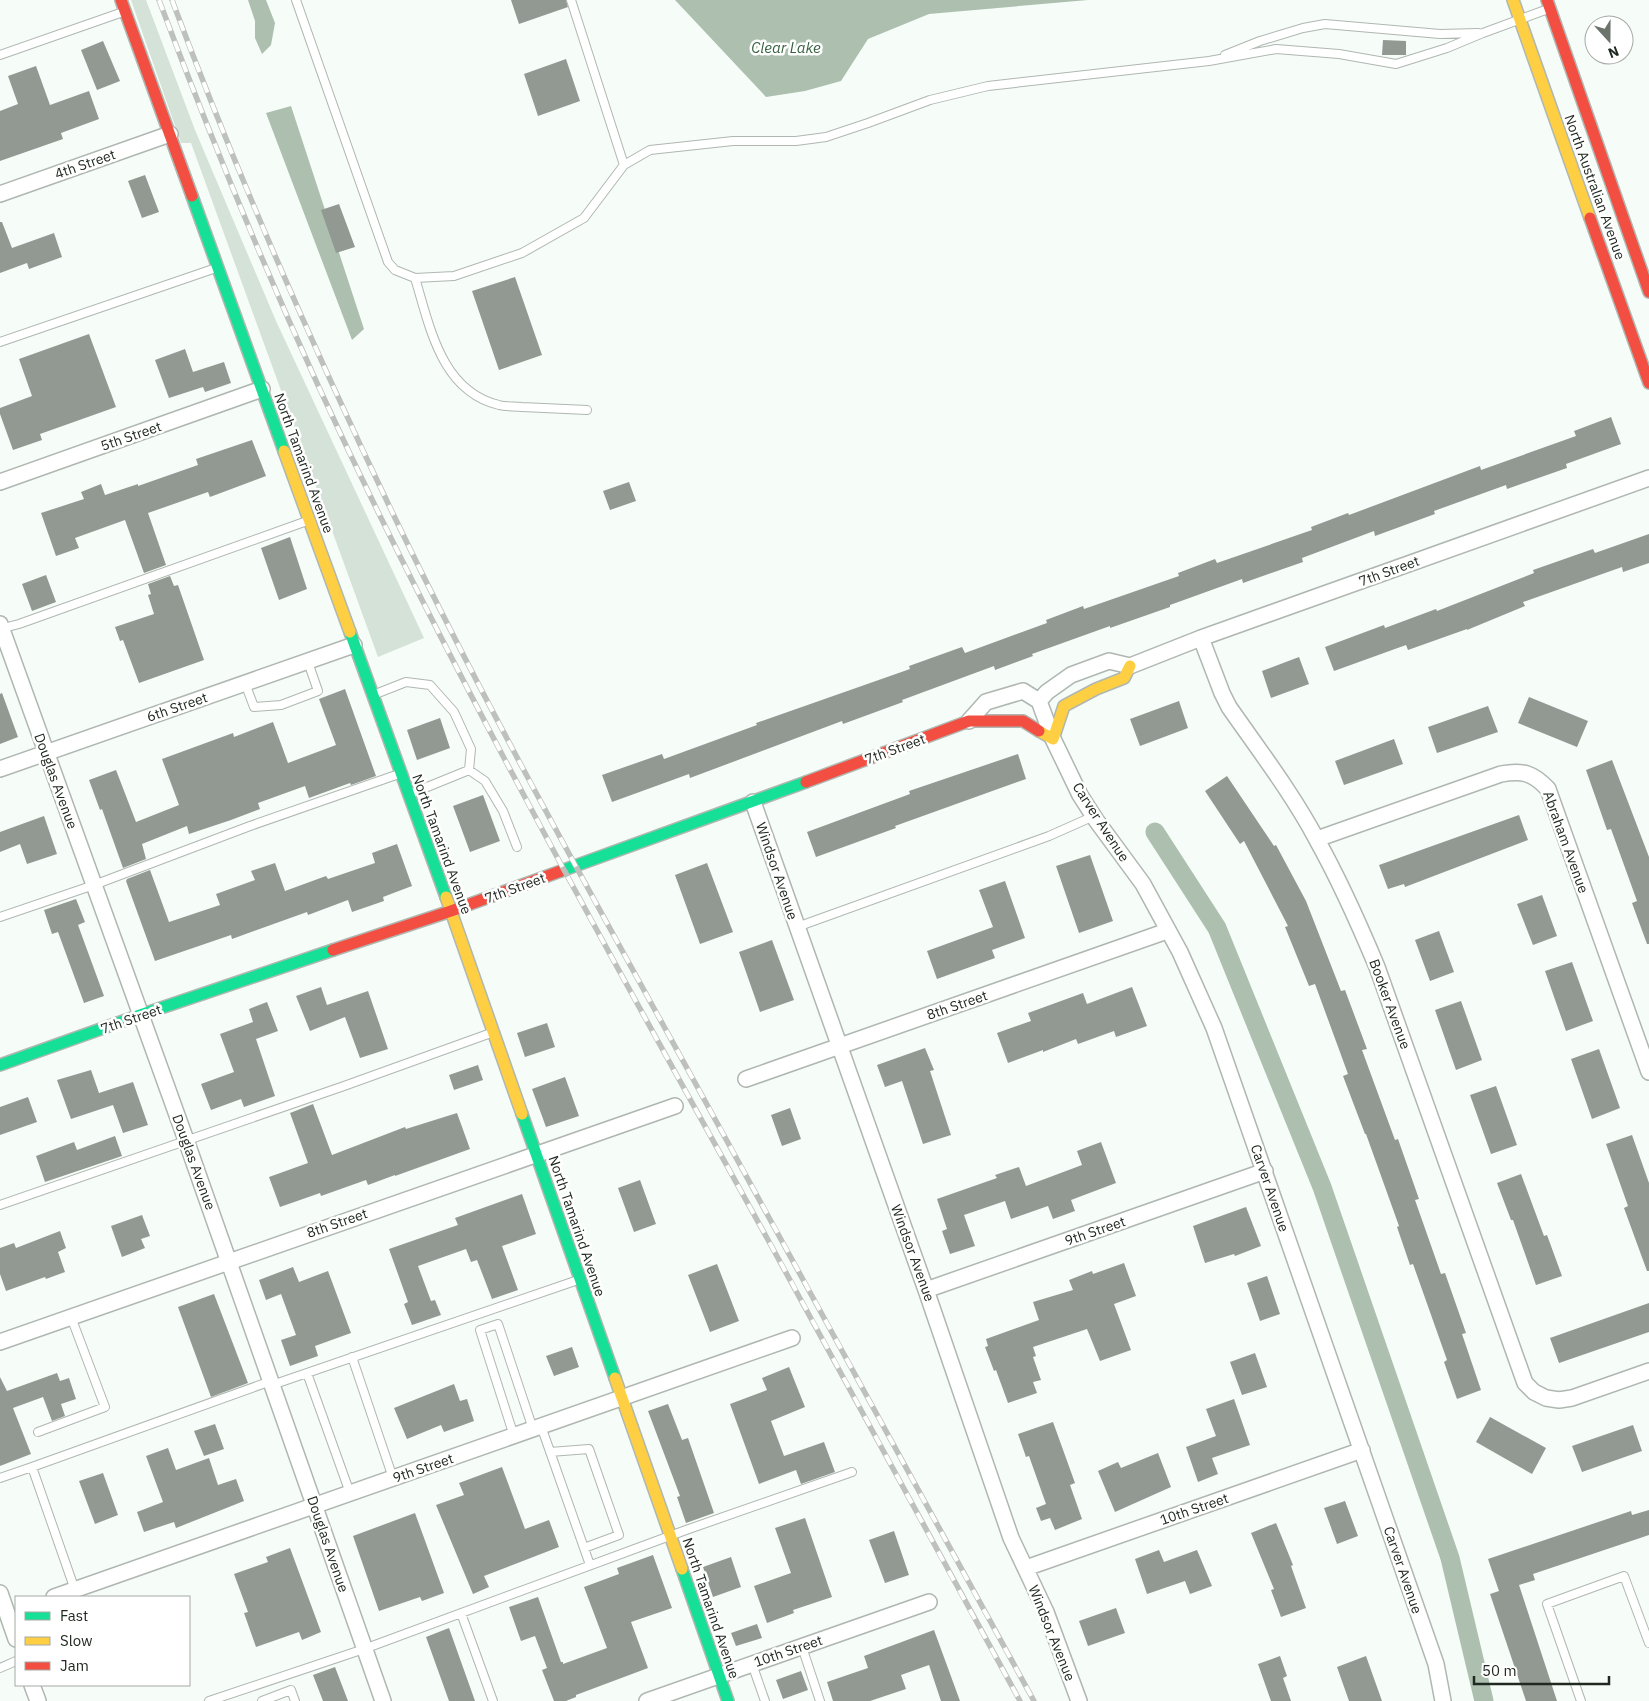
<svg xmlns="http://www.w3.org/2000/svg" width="1649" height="1701" font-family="'IBM Plex Sans',sans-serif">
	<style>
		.green { fill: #d5e2d7 }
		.water { fill: #adc0b0 }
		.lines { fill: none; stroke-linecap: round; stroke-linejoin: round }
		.canal { stroke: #adc0b0; stroke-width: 19 }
		.building { fill: #929993 }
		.lane-casing { stroke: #b0b7b1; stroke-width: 10 }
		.street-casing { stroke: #b0b7b1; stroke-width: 18 }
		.fast-casing { stroke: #b0b7b1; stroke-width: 14 }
		.slow-casing { stroke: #b0b7b1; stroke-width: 14 }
		.jam-casing { stroke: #b0b7b1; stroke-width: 14 }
		.lane { stroke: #fefffe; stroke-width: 8 }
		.street { stroke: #fefffe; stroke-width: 15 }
		.fast { stroke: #16e098; stroke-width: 11 }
		.slow { stroke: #ffcf43; stroke-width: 11 }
		.jam { stroke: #f24e42; stroke-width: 11 }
		.rail-casing { stroke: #bec0be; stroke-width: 5.5 }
		.rail { stroke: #fff; stroke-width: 4; stroke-dasharray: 11; stroke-linecap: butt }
		.labels { text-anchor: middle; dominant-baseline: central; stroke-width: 5; stroke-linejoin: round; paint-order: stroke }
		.street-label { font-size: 14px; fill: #202921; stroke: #fff }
		.water-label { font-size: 15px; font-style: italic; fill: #36603f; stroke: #fff }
	</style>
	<rect width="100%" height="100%" fill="#f6fcf7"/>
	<path class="green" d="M131 0H146L195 130 276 321 424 638 378 657 191 143H181Z"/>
	<path class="water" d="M248 0H266L275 23 271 45 262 54 255 38V21Z
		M675 0H1088L929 14 868 39 841 81 805 91 766 97Z
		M291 106 364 329 352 340 266 113Z"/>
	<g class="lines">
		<path class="canal" d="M1155 832 1217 928 1322 1187 1450 1558 1484 1701"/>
	</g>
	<path class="building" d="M511 0H566L568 7 519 24Z
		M1383 40 1406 41V55H1382Z
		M103 41 120 81 97 90 81 50Z
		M566 59 580 101 538 116 524 74Z
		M36 66 50 105 89 91 99 119 61 133 63 139 0 161V111L18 104 8 76Z
		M145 175 159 212 142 218 128 181Z
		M339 204 355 247 336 253 321 210Z
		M0 222H2L12 248 54 233 62 257 29 269 27 263 0 273Z
		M515 277 542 355 499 370 472 291Z
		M89 334 116 407 40 434 42 440 13 450 0 414V408L32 396 19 359Z
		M185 349 193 372 224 362 231 383 205 392 203 387 169 398 155 360Z
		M1611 417 1621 444 1566 464 1567 468 1507 489 1506 485 1434 511 1435 514 1375 536 1374 531 1302 558 1303 562 1243 583 1242 579 1170 605V607L1110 628V626L1032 654 1033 656 995 670 994 666 902 700 903 702 843 724 842 721 690 778 689 774 612 802 602 775 662 754 664 759 757 725 756 723 910 669 909 666 962 647 965 653 1047 623 1046 620 1083 606 1084 609 1179 576 1178 573 1215 559 1217 563 1312 530 1311 527 1348 513 1349 515 1480 466 1481 470 1576 436 1574 431Z
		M252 440 266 476 210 497 208 492 148 513 166 565 144 573 125 520 75 538 79 548 56 556 41 513 84 499 81 492 101 484 105 495 138 484V486L198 465 196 459Z
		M629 482 636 501 610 510 603 491Z
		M1649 534V563L1623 572 1622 567 1523 602 1525 606 1467 630V629L1408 650 1406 645 1334 671 1325 647 1384 625 1385 628 1436 609 1437 611 1534 573 1533 570 1593 549 1595 553Z
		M290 537 307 589 279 600 261 548Z
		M46 575 56 602 32 611 22 584Z
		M170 576 174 586 178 585 204 660 139 683 123 640 120 641 115 627 154 614 148 595 151 594 148 584Z
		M1299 657 1309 684 1271 698 1262 671Z
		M345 689 376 776 351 785 350 783 309 798 305 786 258 803 260 809 231 820 189 834 187 826 142 844 146 859 123 868 102 809 100 810 89 780 116 770 136 822 179 805 162 759 233 733 234 737 273 722 288 763 336 745 319 699Z
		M2 693 18 737 0 744V694Z
		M1529 697 1588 721 1577 747 1518 723Z
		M1179 701 1188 728 1140 746 1130 719Z
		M1488 706 1498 732 1437 753 1428 727Z
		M440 718 450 748 417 760 407 730Z
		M1394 739 1403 764 1344 785 1335 761Z
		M1018 754 1026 779 895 826 896 828 816 857 807 832 910 794 909 791Z
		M1612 760 1649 857V944H1647L1632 903 1637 901 1611 829 1607 830 1586 770Z
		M1227 776 1274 846 1276 845 1306 901 1341 991 1345 990 1367 1049 1362 1050 1395 1140 1398 1139 1419 1199 1415 1200 1441 1274 1445 1273 1466 1333 1462 1334 1481 1390 1457 1399 1444 1362 1447 1360 1413 1264 1410 1265 1397 1227 1399 1226 1366 1134H1365L1343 1076 1348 1074 1315 984 1309 986 1285 927 1288 926 1244 841 1240 844 1205 791Z
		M483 795 500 841 470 852 453 806Z
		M1519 815 1528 840 1405 887 1404 884 1388 889 1379 865Z
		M44 816 57 854 27 864 20 844 0 852V832Z
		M397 844 412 886 383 897 384 901 352 912 348 900 308 915 307 912 232 939 231 935 155 961 126 881 127 879 150 870 169 922 220 905 216 894 255 880 251 871 275 863 285 891 326 876 328 879 375 863 372 853Z
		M1090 855 1113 921 1079 933 1056 866Z
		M707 863 733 932 700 944 675 875Z
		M1005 881 1025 938 992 950 995 958 937 979 927 951 993 927 979 890Z
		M1542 895 1557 936 1533 945 1517 904Z
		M76 899 85 922 78 925 104 996 84 1003 58 932 52 934 44 910Z
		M1439 931 1454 972 1430 981 1415 940Z
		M772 940 794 1000 760 1012 739 952Z
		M1572 962 1593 1021 1566 1031 1545 971Z
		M321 987 327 1005 368 991 388 1049 360 1058 345 1017 310 1031 296 996Z
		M1132 987 1147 1026 1116 1037 1114 1031 1078 1044 1076 1039 1043 1052V1050L1008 1063 997 1033 1031 1021 1028 1013 1083 993 1087 1004Z
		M1461 1001 1482 1060 1456 1070 1435 1010Z
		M267 1002 278 1031 256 1039 275 1096 244 1107 241 1099 211 1110 201 1084 234 1072 220 1034 253 1022 249 1009Z
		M547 1023 555 1047 525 1057 517 1033Z
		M925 1048 934 1070 930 1071 951 1135 923 1144 902 1081 885 1087 877 1065Z
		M1599 1049 1620 1108 1592 1119 1571 1059Z
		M478 1065 483 1080 454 1090 449 1075Z
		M91 1070 99 1093 133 1082 148 1125 123 1133 113 1105 71 1119 57 1080Z
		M565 1077 579 1116 546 1127 532 1089Z
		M1496 1086 1517 1145 1491 1154 1470 1095Z
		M28 1097 37 1122 0 1135V1107Z
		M313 1104 332 1155 405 1127 406 1129 457 1113 470 1149 395 1176V1175L368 1185 366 1180 321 1196 320 1193 280 1207 269 1177 308 1163 290 1113Z
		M790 1108 801 1139 782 1146 771 1115Z
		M1632 1135 1649 1183V1271H1647L1624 1208 1628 1206 1606 1144Z
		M115 1136 122 1156 45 1182 36 1156 74 1142 77 1150Z
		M1101 1142 1116 1183 1071 1200 1075 1211 1053 1219 1048 1206 1011 1219 1005 1201 964 1215 975 1246 950 1254 942 1231 947 1229 937 1199 997 1178 995 1175 1019 1167 1026 1186 1082 1165 1077 1151Z
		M1521 1174 1544 1236 1547 1235 1562 1276 1536 1285 1513 1220H1511L1497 1183Z
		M640 1180 656 1224 634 1232 618 1188Z
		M522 1194 536 1234 502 1246 518 1290 492 1299 477 1260 471 1262 466 1249 418 1266 431 1301 435 1300 441 1315 412 1325 404 1304 408 1302 389 1249 458 1225 455 1218Z
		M1246 1207 1261 1246 1235 1256 1234 1254 1205 1263 1193 1226Z
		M142 1215 150 1236 141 1239 145 1248 122 1257 111 1226Z
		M60 1231 66 1248 58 1252 65 1272 46 1279 45 1277 6 1291 0 1274V1248L14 1243 16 1248Z
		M1124 1263 1136 1296 1114 1304 1131 1350 1100 1361 1087 1329 1033 1347 1036 1356 1033 1357 1041 1380 1033 1382 1037 1393 1008 1403 996 1370 994 1371 985 1347 988 1346 986 1339 1039 1320 1033 1302 1073 1290 1069 1280 1092 1271 1093 1274Z
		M717 1264 739 1321 710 1332 688 1275Z
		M293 1267 299 1282 328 1271 351 1333 315 1346 318 1356 290 1366 281 1340 296 1335 281 1294 266 1300 259 1280Z
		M1267 1276 1280 1314 1260 1321 1247 1283Z
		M214 1294 248 1383 211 1397 178 1307Z
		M1649 1303V1332L1559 1363 1550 1338Z
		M572 1347 579 1367 554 1376 546 1356Z
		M1255 1353 1267 1387 1242 1395 1230 1362Z
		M789 1367 805 1407 771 1421 784 1456 824 1442 835 1472 801 1484 796 1470 759 1484 730 1404 767 1390 762 1378Z
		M57 1373 60 1381 69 1378 76 1399 61 1404 65 1416 52 1421 43 1397 13 1408 31 1454 0 1466V1377L7 1391Z
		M454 1384 460 1401 467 1399 474 1421 444 1432 441 1425 407 1439 394 1408Z
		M1234 1399 1250 1445 1212 1458 1218 1474 1198 1482 1186 1447 1216 1436 1206 1409Z
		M668 1404 682 1440 688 1438 714 1513 686 1523 677 1497 680 1496 648 1411Z
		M1490 1417 1546 1448 1532 1474 1476 1442Z
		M1053 1422 1075 1483 1070 1485 1082 1519 1055 1530 1050 1518 1041 1521 1036 1508 1046 1504 1029 1456 1026 1457 1018 1434Z
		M215 1424 224 1449 204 1456 194 1431Z
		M1633 1425 1642 1451 1582 1472 1572 1446Z
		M168 1448 176 1470 209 1458 218 1485 236 1479 244 1501 176 1528 174 1522 144 1532 137 1512 163 1502 146 1456Z
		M1158 1453 1171 1487 1115 1512 1098 1471 1118 1462 1121 1468Z
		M502 1467 525 1529 549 1520 559 1547 484 1576 489 1587 473 1594 436 1505 464 1495 459 1483Z
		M103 1473 118 1515 95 1524 79 1481Z
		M1345 1501 1358 1536 1337 1544 1324 1508Z
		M1649 1510V1535L1533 1574 1535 1580 1519 1585 1557 1701H1526L1490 1594 1499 1591 1488 1559 1631 1511 1632 1515Z
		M415 1513 444 1593 422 1601 420 1597 379 1611 353 1536Z
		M805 1518 832 1597 793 1610 794 1613 767 1623 754 1586 791 1573 775 1528Z
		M1276 1523 1293 1565 1291 1566 1306 1608 1281 1617 1271 1590 1274 1589 1251 1533Z
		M894 1531 909 1575 885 1583 869 1540Z
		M290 1548 321 1632 302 1640 299 1632 256 1647 244 1613 248 1612 234 1574 268 1562 266 1557Z
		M1159 1550 1164 1562 1197 1550 1212 1586 1190 1594 1185 1581 1147 1594 1135 1559Z
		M653 1555 672 1608 631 1622 648 1668 576 1695V1697L566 1701H554L542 1670 547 1668 535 1636 521 1641 509 1607 538 1597 561 1662H563V1664L607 1648 584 1587 619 1574 617 1568Z
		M731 1557 741 1587 713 1597 703 1567Z
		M1116 1608 1125 1633 1088 1646 1079 1621Z
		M757 1624 762 1638 736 1646 731 1633Z
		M449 1628 475 1701H449L426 1637Z
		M934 1630 960 1701H941L929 1665 901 1675 906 1689 870 1701H833L827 1682 868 1668 864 1656Z
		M1280 1656 1287 1676 1283 1678 1291 1701H1271L1258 1664Z
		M1366 1656 1382 1701H1349L1337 1667Z
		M335 1667 348 1701H323L313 1675Z
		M801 1671 808 1690 783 1699 776 1680Z"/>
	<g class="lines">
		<defs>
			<path id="lane" d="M296 0 388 262 395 270 415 278 454 276 522 253 584 218 624 165 650 150 733 141H796L826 137 868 123 930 100 988 86 1209 61 1276 49 1339 54 1396 64 1447 48 1483 33 1548 9
				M571 0 624 165
				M0 55 123 12
				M1225 55 1260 41 1303 28 1325 24 1440 34 1478 33
				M415 278C430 327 441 391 499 405 506 407 515 406 522 407 544 408 566 409 587 410
				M0 342 216 268
				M0 629 19 624 307 521
				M245 683 254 707 281 705 318 691 308 662
				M373 695 406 682 430 685 454 712 471 749 469 770 410 794
				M469 770 485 781 503 811 517 847
				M0 917 94 885 250 826 399 774
				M797 927 1049 836 1094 816
				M0 1205 344 1086 491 1033
				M352 1357 393 1478
				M307 1373 350 1493
				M272 1385 578 1280
				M541 1426 590 1565
				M38 1432 105 1407 71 1317
				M514 1436 480 1330 498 1324 533 1429
				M550 1452 589 1449 619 1535 584 1548
				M32 1467 271 1381
				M0 1478 32 1467 75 1590
				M461 1613 493 1701
				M802 1647 820 1701
				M752 1664 765 1701
				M0 1668 16 1661
				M209 1701 364 1649 686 1530 852 1472
				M262 1701 291 1690 295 1701
				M1581 1701 1547 1604 1624 1576 1649 1643"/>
			<path id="street" d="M0 194 170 134
				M0 482 262 389
				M0 624 186 1140 383 1701
				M1201 638 1222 693 1229 707C1259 750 1292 793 1317 840 1340 881 1359 924 1377 967L1525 1383 1534 1392 1546 1398 1559 1400 1572 1398 1649 1371
				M1039 701 1053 739 1080 795 1096 820 1143 884 1180 952 1214 1028 1436 1664 1443 1701
				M1039 701 1047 692 1071 675 1109 661 1130 666 1201 638 1649 478
				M969 721 986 702 1023 691 1039 701
				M0 769 354 645
				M753 802 926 1290 1011 1538 1046 1612 1079 1701
				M1317 839 1501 774C1523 770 1533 773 1548 789L1649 1072
				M746 1079 1167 931
				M926 1290 1265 1171
				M0 1342 675 1106
				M1026 1568 1362 1450
				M0 1593 16 1639
				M54 1597 792 1338
				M32 1685 38 1701
				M647 1701 929 1602"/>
			<path id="fast" d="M192 196 284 451
				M350 632 446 897
				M561 871 806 782
				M0 1065 140 1015 333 950
				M522 1114 615 1378
				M682 1569 728 1701"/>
			<path id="slow" d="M1513 0 1590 218
				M284 451 350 632
				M1039 731 1053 739 1064 706 1096 689 1124 678 1130 666
				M446 897 522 1114
				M615 1378 682 1569"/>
			<path id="jam" d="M121 0 192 196
				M1547 0 1649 292
				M1590 218 1649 383
				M806 782 969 721H1023L1039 731
				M333 950 451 911 561 871"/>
		</defs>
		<use href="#lane" class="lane-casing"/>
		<use href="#street" class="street-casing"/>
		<use href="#fast" class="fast-casing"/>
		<use href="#slow" class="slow-casing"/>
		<use href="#jam" class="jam-casing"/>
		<use href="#lane" class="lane"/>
		<use href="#street" class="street"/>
		<use href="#fast" class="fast"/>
		<use href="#slow" class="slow"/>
		<use href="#jam" class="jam"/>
		<defs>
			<path id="rail" d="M159 0C226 179 301 357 386 528 505 769 637 1003 767 1238 852 1392 935 1547 1020 1701
				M172 0C238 177 314 350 396 520 487 709 591 894 693 1079 807 1286 920 1494 1034 1701"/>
		</defs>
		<use href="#rail" class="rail-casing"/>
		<use href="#rail" class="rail"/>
	</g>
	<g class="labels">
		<g class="street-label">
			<text transform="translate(85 164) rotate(-19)">4th Street</text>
			<text transform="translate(1595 187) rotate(70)">North Australian Avenue</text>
			<text transform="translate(131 436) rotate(-19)">5th Street</text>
			<text transform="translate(304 463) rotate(70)">North Tamarind Avenue</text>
			<text transform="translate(1389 571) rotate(-20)">7th Street</text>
			<text transform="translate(177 707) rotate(-19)">6th Street</text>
			<text transform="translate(895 749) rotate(-20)">7th Street</text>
			<text transform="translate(56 781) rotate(70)">Douglas Avenue</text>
			<text transform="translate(1101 822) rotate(57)">Carver Avenue</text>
			<text transform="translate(1566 842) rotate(70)">Abraham Avenue</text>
			<text transform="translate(442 844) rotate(70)">North Tamarind Avenue</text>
			<text transform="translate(777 871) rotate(71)">Windsor Avenue</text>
			<text transform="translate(515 888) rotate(-20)">7th Street</text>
			<text transform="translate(1390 1004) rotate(70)">Booker Avenue</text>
			<text transform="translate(957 1005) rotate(-19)">8th Street</text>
			<text transform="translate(131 1019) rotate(-19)">7th Street</text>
			<text transform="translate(194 1162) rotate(70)">Douglas Avenue</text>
			<text transform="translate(1270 1188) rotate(71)">Carver Avenue</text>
			<text transform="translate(337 1223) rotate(-19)">8th Street</text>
			<text transform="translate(577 1226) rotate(71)">North Tamarind Avenue</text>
			<text transform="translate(1095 1231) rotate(-19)">9th Street</text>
			<text transform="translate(913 1253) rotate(70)">Windsor Avenue</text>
			<text transform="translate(423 1468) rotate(-19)">9th Street</text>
			<text transform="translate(1194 1509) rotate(-19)">10th Street</text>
			<text transform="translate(328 1544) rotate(71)">Douglas Avenue</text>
			<text transform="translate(1403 1570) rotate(71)">Carver Avenue</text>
			<text transform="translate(711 1608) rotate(71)">North Tamarind Avenue</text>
			<text transform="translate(1052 1633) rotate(68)">Windsor Avenue</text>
			<text transform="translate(788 1651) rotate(-19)">10th Street</text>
		</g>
		<g class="water-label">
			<text x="786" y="47">Clear Lake</text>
		</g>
	</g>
	<rect x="15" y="1596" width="175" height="90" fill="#ffffff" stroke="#a6a9a6"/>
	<rect x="25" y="1612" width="25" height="8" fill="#16e098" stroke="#a6a9a6"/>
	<text x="60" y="1621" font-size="15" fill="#202921">Fast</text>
	<rect x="25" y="1637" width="25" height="8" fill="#ffcf43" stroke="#a6a9a6"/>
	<text x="60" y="1646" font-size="15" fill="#202921">Slow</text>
	<rect x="25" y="1662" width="25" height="8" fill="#f24e42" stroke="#a6a9a6"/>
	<text x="60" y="1671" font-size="15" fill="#202921">Jam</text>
	<g transform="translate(1609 40) rotate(159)"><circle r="24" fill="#ffffff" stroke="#a6a9a6"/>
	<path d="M0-4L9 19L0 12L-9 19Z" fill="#6b736c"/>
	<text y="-8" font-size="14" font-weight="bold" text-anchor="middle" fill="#202921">N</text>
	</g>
	<path d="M1474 1676v8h135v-8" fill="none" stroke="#202921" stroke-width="2.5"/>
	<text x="1482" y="1676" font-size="15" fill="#202921" stroke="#ffffff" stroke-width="4" paint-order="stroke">50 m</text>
</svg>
